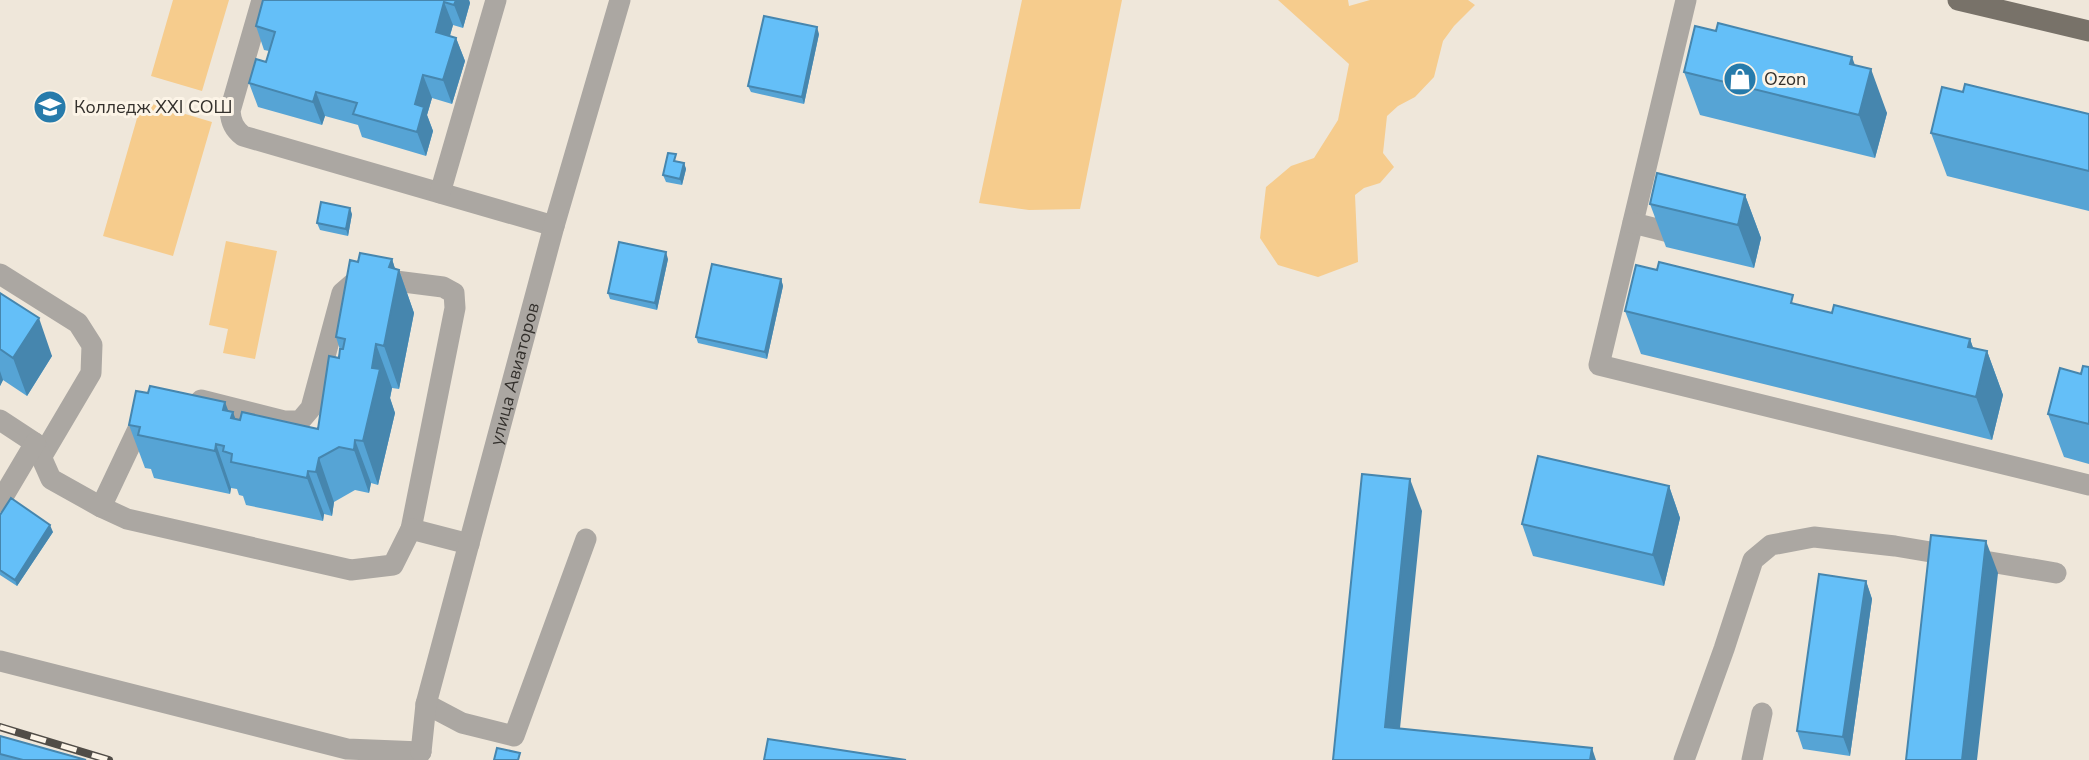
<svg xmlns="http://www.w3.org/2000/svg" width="2089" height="760" font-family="'Nunito Sans',sans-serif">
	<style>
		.green { fill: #f6cc8d }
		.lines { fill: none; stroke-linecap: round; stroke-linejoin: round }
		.minor { stroke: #aba7a2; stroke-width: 21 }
		.major { stroke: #787269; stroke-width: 21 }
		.rail-casing { stroke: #514d47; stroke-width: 8 }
		.rail { stroke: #fcf4e7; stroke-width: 5; stroke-dasharray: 16; stroke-linecap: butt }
		.wall { fill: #56a4d5 }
		.shaded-wall { fill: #4686ae }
		.building { fill: #64bff8; stroke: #4686ae; stroke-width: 2 }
		.labels { text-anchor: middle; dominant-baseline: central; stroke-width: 6; stroke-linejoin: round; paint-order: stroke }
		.poi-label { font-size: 18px; fill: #33302c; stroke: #fcf4e7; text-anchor: start }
		.street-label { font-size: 18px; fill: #33302c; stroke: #fcf4e7 }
	</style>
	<rect width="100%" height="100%" fill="#efe7da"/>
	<path class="green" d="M173 0H229L202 91 151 76Z
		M1022 0H1122L1080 209 1029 210 979 203Z
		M1278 0H1348L1349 6 1370 0H1468L1475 5 1454 26 1443 41 1434 77 1415 97 1398 106 1387 116 1383 153 1394 167 1380 183 1364 188 1355 195 1358 262 1318 277 1278 265 1260 238 1266 187 1291 166 1314 158 1338 120 1349 64Z
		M142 101 212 122 173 256 103 236Z
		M226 241 277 251 255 359 223 353 228 329 209 325Z"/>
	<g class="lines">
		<g class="minor">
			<path d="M262 0 230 111C231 122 234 129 243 136L554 226"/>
			<path d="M1686 0 1599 365 2089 485"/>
			<path d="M440 193 496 0"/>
			<path d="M1633 223 1669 232"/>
			<path d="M0 274 78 323 92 345 91 373 42 456"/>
			<path d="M201 400 284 421H300L311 408 342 293 357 280 372 278 443 287 454 293 455 308 411 529"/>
			<path d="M0 420 35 443 51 479 101 507 127 519 351 570 393 565 411 529 469 544"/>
			<path d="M0 502 35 443"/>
			<path d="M101 507 137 431 149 416"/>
			<path d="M0 661 347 749 421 752"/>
			<path d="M426 704 462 723 514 736 586 539"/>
			<path id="s1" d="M421 752 426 704 554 226 620 0"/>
			<path d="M1684 760 1724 649 1753 560 1771 545 1814 537 1895 546 2056 573"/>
			<path d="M1752 760 1762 713"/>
		</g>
		<path class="major" d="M1958 0 2089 31"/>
		<defs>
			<path id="rail" d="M0 727 109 760"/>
		</defs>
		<use href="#rail" class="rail-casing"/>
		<use href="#rail" class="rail"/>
	</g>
	<path class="wall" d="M263 0H469L470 3 463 28 453 25 450 36 456 38 465 61 452 104 432 98 427 115 433 131 426 156 362 137 358 125 325 116 322 125 258 107 249 83 266 62 269 51 264 50 256 26Z
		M819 34 804 104 751 92 748 86Z
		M1855 65 1887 113 1875 158 1700 115 1684 72Z
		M1963 92 2089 114V211L1947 176 1931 133Z
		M678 161 684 163 686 169 682 185 666 182 663 175Z
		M1745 195 1761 238 1754 268 1666 247 1650 204Z
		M352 214 348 236 320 230 317 223Z
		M392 259 395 269 399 270 414 313 399 389 392 388 390 398 395 413 378 485 371 483 369 493 355 490 334 502 332 516 324 514 323 521 246 505 243 496 239 495 237 489 231 488 230 494 154 478 151 469 145 468 129 425 228 411 233 412 235 419 318 429 340 350 336 337 358 262Z
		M668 259 657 310 610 299 608 293Z
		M781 279 783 286 767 359 698 343 696 337Z
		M0 293 52 356 27 396 3 380 0 386Z
		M1796 304 1832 313 1970 339 1973 348 1987 351 2003 395 1992 440 1641 354 1625 311Z
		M2089 367V464L2064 457 2048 414 2081 374Z
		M1669 486 1680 518 1664 586 1533 556 1522 524Z
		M0 515 53 532 17 586 0 575Z
		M1866 581 1872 599 1850 756 1803 749 1797 731Z
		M0 736 86 760H0Z"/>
	<path class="shaded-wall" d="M456 0H469L470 3 463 28 454 5Z
		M444 2 453 25 444 55 436 32Z
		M817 27 819 34 804 104 802 97Z
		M456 38 465 61 452 104 443 80Z
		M1852 57 1865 92 1871 69 1887 113 1875 158 1859 115 1850 64Z
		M423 75 432 98 427 115 433 131 426 156 417 132 415 104Z
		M316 92 325 116 322 125 313 102Z
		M684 163 686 169 682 185 680 179Z
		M1745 195 1761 238 1754 268 1738 225Z
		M350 208 352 214 348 236 346 229Z
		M666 252 668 259 657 310 655 303Z
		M392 259 397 275 399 270 414 313 399 389 384 346 389 267Z
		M781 279 783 286 767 359 765 352Z
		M39 318 52 356 27 396 13 358Z
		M1970 339 1982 373 1987 351 2003 395 1992 440 1976 397 1968 347Z
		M376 344 392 388 390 398 395 413 378 485 363 441 372 368Z
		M0 371 3 380 0 386Z
		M225 402 231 418 233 412 248 455 223 410Z
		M355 440 371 483 369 493 354 450Z
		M216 444 231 488 230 494 215 451Z
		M319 458 334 502 332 516 316 472Z
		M308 471 324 514 323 521 307 478Z
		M1410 479 1422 511 1397 758 1385 727Z
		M1669 486 1680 518 1664 586 1653 555Z
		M50 525 53 532 17 586 15 580Z
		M1986 541 1998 573 1977 760H1962Z
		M1866 581 1872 599 1850 756 1843 737Z
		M1592 748 1596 760H1590Z"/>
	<path class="building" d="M263 0H456L454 5 444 2 436 32 456 38 443 80 423 75 415 104 424 107 417 132 353 114 357 103 316 92 313 102 249 83 256 59 266 62 275 32 256 26Z
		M764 16 817 27 802 97 748 86Z
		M1718 23 1852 57 1850 64 1871 69 1859 115 1684 72 1695 26 1716 31Z
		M1965 84 2089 114V171L1931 133 1942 87 1963 92Z
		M668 153 676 154 674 161 684 163 680 179 663 175Z
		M1657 173 1745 195 1738 225 1650 204Z
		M321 202 350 208 346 229 317 223Z
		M619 242 666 252 655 303 608 293Z
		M360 253 392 259 389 267 399 270 384 346 376 344 372 368 380 369 363 441 355 440 354 450 339 447 319 458 316 472 308 471 307 478 231 462 232 454 223 451 224 446 216 444 215 451 138 435 140 427 129 425 136 391 148 393 150 386 225 402 223 410 233 412 231 418 240 420 242 412 318 429 329 356 339 358 340 349H343L345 339 336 337 350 260 358 262Z
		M1659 262 1793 295 1791 303 1832 313 1834 305 1970 339 1968 347 1987 351 1976 397 1625 311 1636 265 1657 270Z
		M712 264 781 279 765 352 696 337Z
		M0 293 39 318 13 358 0 349Z
		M2083 366 2089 367V424L2048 414 2060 368 2081 374Z
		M1538 456 1669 486 1653 555 1522 524Z
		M1362 474 1410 479 1385 727 1592 748 1590 760H1333Z
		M11 498 50 525 15 580 0 570V515Z
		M1931 535 1986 541 1962 760H1906Z
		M1819 574 1866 581 1843 737 1797 731Z
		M0 736 86 760H23L0 754Z
		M768 739 906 760H764Z
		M497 748 520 753 518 760H494Z"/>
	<defs>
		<symbol id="shop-disc" viewBox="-11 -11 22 22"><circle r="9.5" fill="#277bab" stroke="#fcf4e7"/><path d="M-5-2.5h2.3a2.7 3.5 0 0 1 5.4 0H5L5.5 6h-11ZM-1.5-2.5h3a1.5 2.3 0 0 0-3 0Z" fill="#fff"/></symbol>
		<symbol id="school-disc" viewBox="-11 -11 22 22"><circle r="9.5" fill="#277bab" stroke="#fcf4e7"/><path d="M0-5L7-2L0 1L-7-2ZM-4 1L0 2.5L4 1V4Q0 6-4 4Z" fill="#fff"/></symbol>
	</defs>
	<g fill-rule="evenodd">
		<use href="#shop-disc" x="1721" y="60" width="38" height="38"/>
		<use href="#school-disc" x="31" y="88" width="38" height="38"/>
	</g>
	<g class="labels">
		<g class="poi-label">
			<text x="1764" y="79">Ozon</text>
			<text x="74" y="107">Колледж XXI СОШ</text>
		</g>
		<g class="street-label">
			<text stroke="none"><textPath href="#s1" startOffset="390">улица Авиаторов</textPath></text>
		</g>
	</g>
</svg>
